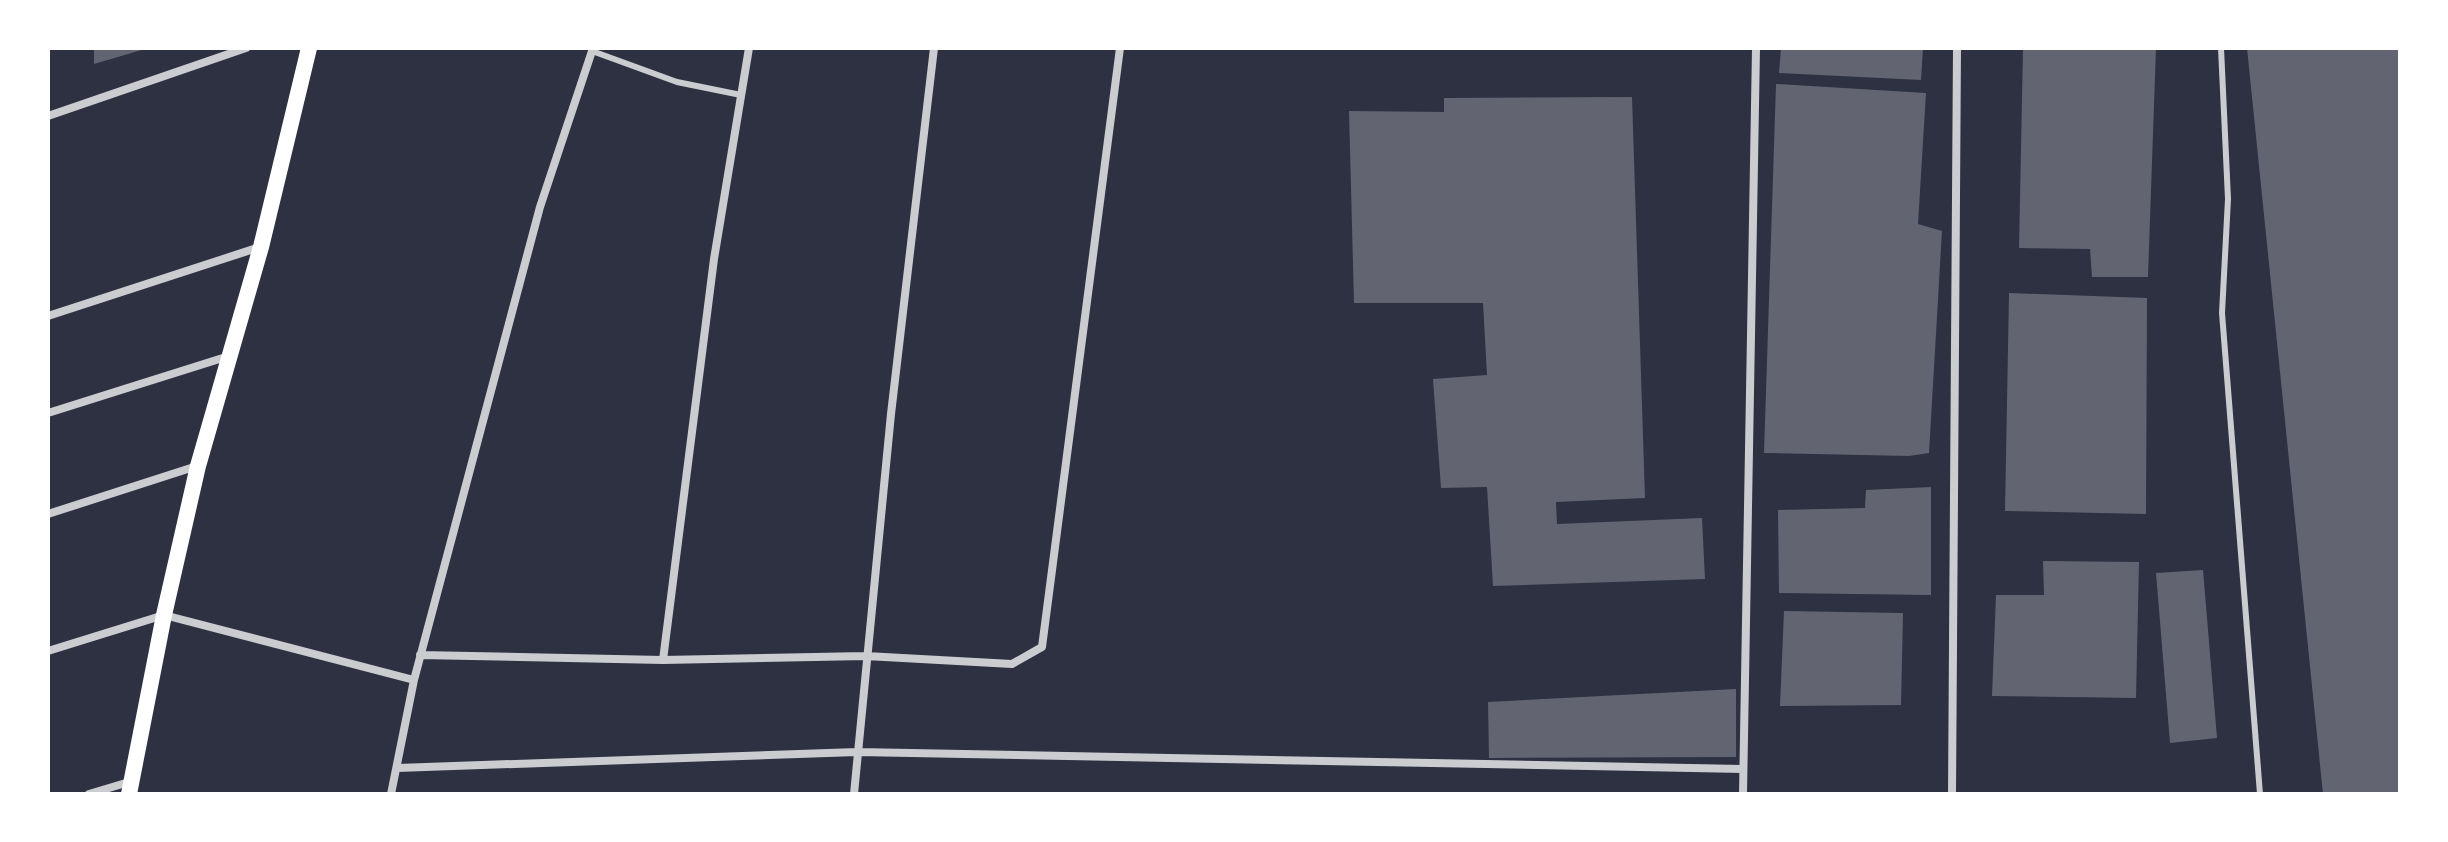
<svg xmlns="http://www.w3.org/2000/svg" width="2448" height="842" font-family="'IBM Plex Sans',sans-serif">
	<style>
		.building { fill: #626471 }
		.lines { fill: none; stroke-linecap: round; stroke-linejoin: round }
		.service { stroke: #caccd0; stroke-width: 6 }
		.minor { stroke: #caccd0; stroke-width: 8 }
		.secondary { stroke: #fff; stroke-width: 16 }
	</style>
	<rect width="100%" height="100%" fill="#2d3142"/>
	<path class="building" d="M94 48H145V49L94 64Z
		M1781 48H1923L1921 80 1779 73Z
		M2023 48H2156L2148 277H2092L2090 249 2019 248Z
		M2247 48H2400V794H2323Z
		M1776 84 1926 93 1918 224 1942 231 1929 453 1909 456 1764 453Z
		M1632 97 1645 498 1556 502 1557 524 1702 518 1705 579 1493 586 1487 487 1441 488 1433 379 1487 375 1483 303H1354L1349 111 1444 112V98Z
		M2009 293 2147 298 2146 514 2005 511Z
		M1931 487V595L1779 593 1778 510 1865 508 1866 490Z
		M2043 561 2139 562 2136 698 1992 696 1996 595H2044Z
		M2203 570 2217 738 2170 743 2156 573Z
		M1784 611 1903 613 1901 705 1780 706Z
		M1736 689V757L1489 758 1488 702Z"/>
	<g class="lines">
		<path class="service" d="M2221 48 2228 199 2222 313 2260 794
			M592 51 677 82 741 95"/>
		<path class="minor" d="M48 116 246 48
			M48 316 260 247
			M48 413 229 356
			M48 514 197 466
			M48 651 164 615 414 680
			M420 655 663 660 866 656 1012 664 1042 647 1120 48
			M663 660 714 259 749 48
			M397 768 857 752 1743 769
			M89 794 129 782
			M391 794 414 680 540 207 593 48
			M854 794 891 414 934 48
			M1743 794 1756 48
			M1952 794 1957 48"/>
		<path class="secondary" d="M129 794 164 615 198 466 261 247 309 48"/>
	</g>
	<rect width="2448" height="842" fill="none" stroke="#ffffff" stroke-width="100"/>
</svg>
